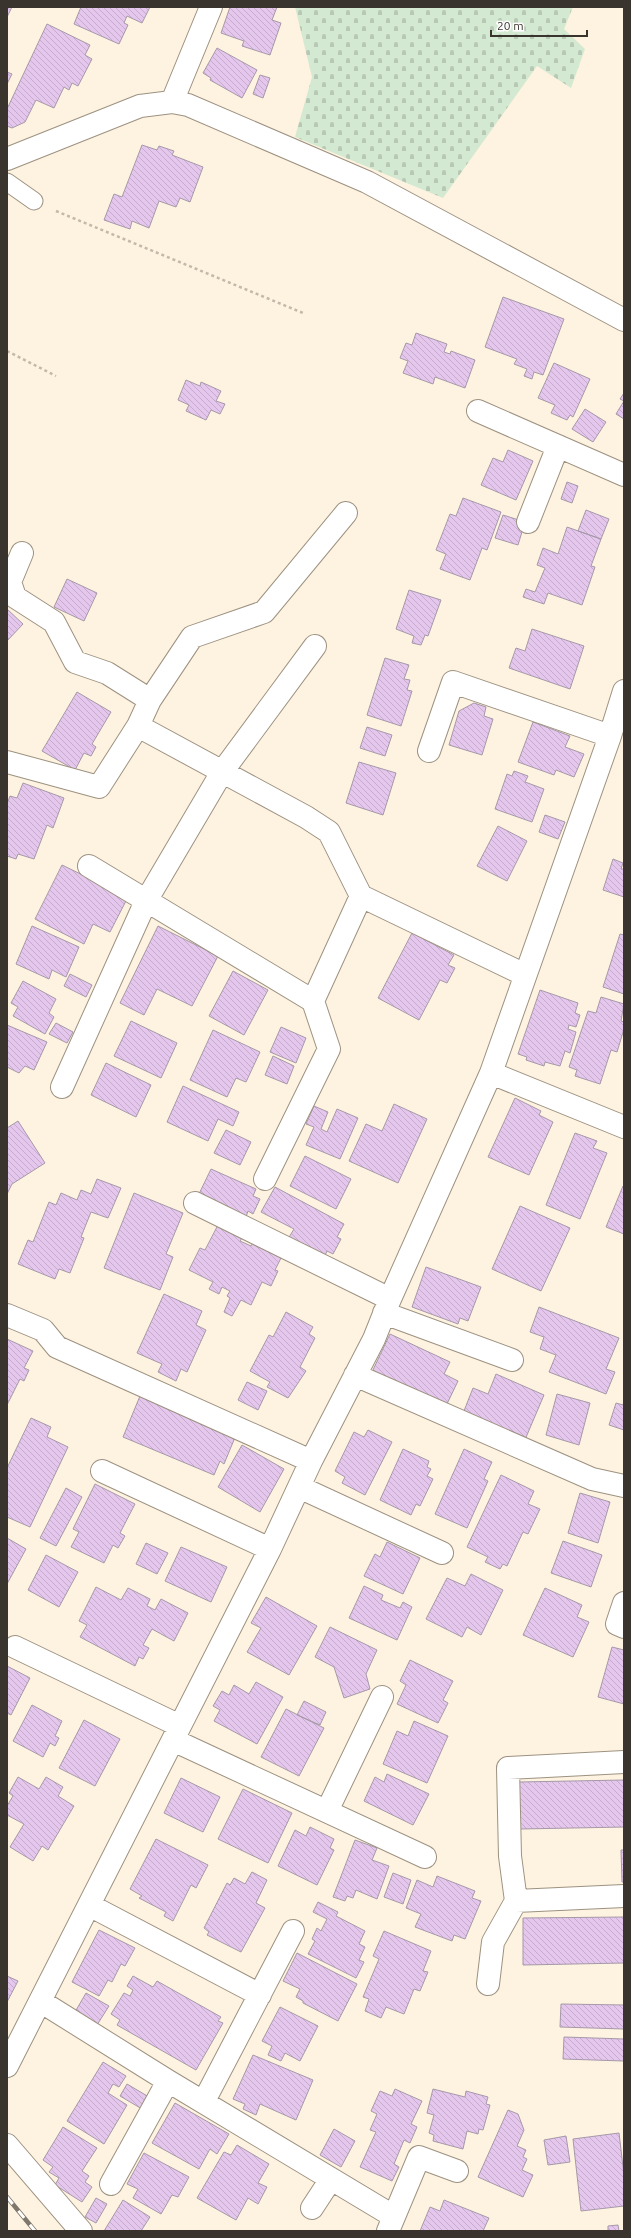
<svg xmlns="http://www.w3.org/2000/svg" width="631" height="2238" font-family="Ubuntu,sans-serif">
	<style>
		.cemetery { fill: url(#cemetery-stones) }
		.building { fill: url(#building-back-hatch); stroke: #a599a9 }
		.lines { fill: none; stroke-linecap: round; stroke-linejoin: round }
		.lane-casing { stroke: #9d9281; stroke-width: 19 }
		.street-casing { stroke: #9d9281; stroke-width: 24 }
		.secondary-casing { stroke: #9d9281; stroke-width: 24 }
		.path { stroke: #c3b9aa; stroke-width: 2.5; stroke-dasharray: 3 3; stroke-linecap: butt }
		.lane { stroke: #fff; stroke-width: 17 }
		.street { stroke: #fff; stroke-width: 22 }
		.secondary { stroke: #fff; stroke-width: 22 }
		.rail-casing { stroke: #7e776c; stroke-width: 4.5 }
		.rail { stroke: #fff; stroke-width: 3; stroke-dasharray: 9; stroke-linecap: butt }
	</style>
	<defs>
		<pattern id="cemetery-stones" width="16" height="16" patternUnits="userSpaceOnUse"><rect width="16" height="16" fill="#d4e9d1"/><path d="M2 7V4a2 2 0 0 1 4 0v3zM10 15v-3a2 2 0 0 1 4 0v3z" fill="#b7c8b4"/></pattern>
		<pattern id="building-back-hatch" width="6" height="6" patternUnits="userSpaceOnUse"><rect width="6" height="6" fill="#e5c7ee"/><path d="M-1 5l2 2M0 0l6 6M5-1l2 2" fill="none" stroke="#c5accc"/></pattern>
	</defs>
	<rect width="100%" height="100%" fill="#fef2e0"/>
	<path class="cemetery" d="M295 7H573L564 29 585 49 571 88 537 66 443 198 295 137 312 77Z"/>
	<path class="building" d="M7 7H12L7 17Z
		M81 7H150L142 23 127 16 124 23 128 25 119 44 74 24Z
		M230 7H277L272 20 281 23 270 55 242 46 244 41 221 33Z
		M47 24 90 45 85 55 92 59 78 86 72 83 69 90 64 87 54 108 36 100 25 122 12 128 7 126V109Z
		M217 48 257 70 242 98 210 80 211 78 203 73Z
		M7 72 12 74 7 84Z
		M260 75 270 78 263 98 253 94Z
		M142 145 157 150 159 146 174 151 172 155 203 167 190 202 180 198 176 207 159 201 149 228 132 221 130 229 104 220 114 194 122 197Z
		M503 297 564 319 543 375 534 372 532 379 524 376 527 369 514 364 517 359 485 347Z
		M416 333 447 344 444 352 450 354 451 351 475 360 465 388 435 377 433 384 403 373 408 361 400 358 406 343 412 345Z
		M554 363 590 379 573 417 570 415 567 420 551 413 555 405 538 398Z
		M186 380 200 386 201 382 221 391 216 401 225 404 220 414 211 410 206 420 186 411 189 405 178 400Z
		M624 393V419L616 414 624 401 620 399Z
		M585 409 606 422 593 442 572 429Z
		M508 450 533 461 516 500 481 485 493 458 503 462Z
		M567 482 578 486 572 503 561 499Z
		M463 498 501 512 487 550 482 548 470 580 440 569 446 554 436 550 450 514 456 516Z
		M586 510 609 519 601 539 578 531Z
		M503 515 525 522 518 545 495 538Z
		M567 527 601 539 591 566 595 567 582 605 548 593 544 604 523 597 526 589 535 592 545 568 537 565 543 548 558 554Z
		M67 579 97 593 84 621 54 607Z
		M409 590 441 600 428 636 425 635 421 645 412 643 414 636 396 629Z
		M7 609 23 624 7 641Z
		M532 629 584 646 570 689 509 668 516 648 525 651Z
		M385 658 409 665 404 679 410 680 407 690 412 691 401 726 367 715Z
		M77 692 111 712 92 744 96 747 91 756 84 753 75 770 42 751Z
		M474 703 486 707 484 716 493 719 482 755 449 745 459 711Z
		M533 722 570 736 565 747 584 754 574 777 556 770 554 775 518 762Z
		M367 727 392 735 385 756 360 748Z
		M359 762 396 773 383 815 346 803Z
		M514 771 528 776 525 782 544 789 532 822 495 809 507 774 512 776Z
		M23 783 64 798 53 828 47 825 34 859 18 854 16 859 7 856V804L10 796 17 798Z
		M545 815 565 822 558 839 539 832Z
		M498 826 527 841 507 881 477 866Z
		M613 859 623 863 621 869H624V897L603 890Z
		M62 865 128 897 110 932 93 924 84 944 35 919Z
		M32 926 79 947 66 977 52 970 49 979 16 964Z
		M158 926 218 956 192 1006 157 989 144 1015 120 1003Z
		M412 933 454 955 448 965 455 968 447 983 440 980 419 1020 378 998Z
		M620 934 624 935V994L603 987Z
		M233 971 268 990 244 1035 209 1016Z
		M70 974 92 985 86 997 64 986Z
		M23 981 56 999 49 1013 54 1017 45 1034 13 1016 18 1007 11 1003Z
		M540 990 578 1003 575 1013 580 1015 576 1027 569 1025 568 1029 576 1032 570 1053 565 1051 560 1066 545 1062 544 1066 526 1060 527 1057 518 1054Z
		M601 997 624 1004 621 1021 624 1022V1029L617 1052 611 1050 600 1084 575 1076 577 1070 569 1067 588 1011 596 1013Z
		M131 1021 177 1043 161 1078 114 1056Z
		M56 1023 73 1032 67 1043 49 1034Z
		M7 1025 47 1042 34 1070 25 1066 19 1073 7 1067Z
		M281 1027 306 1038 296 1063 270 1052Z
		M213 1030 260 1052 246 1082 236 1078 227 1097 190 1080Z
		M273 1056 294 1066 287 1084 265 1075Z
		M106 1063 151 1085 136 1117 91 1095Z
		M183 1086 239 1112 233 1126 218 1119 208 1141 167 1122Z
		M515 1098 541 1111 539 1115 553 1122 529 1175 488 1157Z
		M394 1104 427 1119 398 1183 349 1161 366 1124 382 1131Z
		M314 1106 328 1112 321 1129 327 1132 337 1109 358 1118 340 1159 306 1145 314 1127 306 1124Z
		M18 1121 45 1163 12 1184 7 1194V1128Z
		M226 1130 251 1142 240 1165 214 1153Z
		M575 1133 597 1141 593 1148 607 1153 580 1219 546 1205Z
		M305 1156 351 1179 336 1209 290 1186Z
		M211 1169 256 1189 253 1196 260 1199 253 1214 248 1211 246 1217 198 1196Z
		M97 1179 121 1188 108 1218 91 1212 81 1237 84 1238 70 1273 59 1269 55 1279 18 1264 28 1240 33 1242 49 1202 56 1205 61 1193 77 1200 81 1190 91 1194Z
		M623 1186H624V1234L606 1227Z
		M275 1187 344 1224 337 1237 341 1239 333 1254 327 1251 324 1258 288 1239 294 1229 261 1212Z
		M134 1193 183 1213 166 1254 173 1257 160 1290 104 1268Z
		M520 1206 570 1228 541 1291 492 1269Z
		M219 1223 244 1235 240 1241 251 1246 255 1240 283 1254 275 1270 278 1271 271 1286 262 1282 251 1305 241 1300 232 1316 224 1312 230 1298 227 1296 230 1291 222 1287 219 1294 209 1289 213 1282 189 1270 200 1248 205 1250Z
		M426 1267 481 1287 468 1321 460 1318 458 1324 412 1307Z
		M164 1294 202 1311 196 1325 206 1330 187 1372 181 1369 176 1381 158 1372 162 1364 137 1353Z
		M539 1307 619 1338 606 1369 615 1372 606 1394 549 1372 556 1355 540 1349 544 1337 530 1332Z
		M286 1312 313 1327 309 1334 315 1338 300 1367 306 1371 288 1398 267 1387 270 1382 250 1371 269 1335 273 1337Z
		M390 1334 450 1362 444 1374 458 1381 446 1406 372 1372Z
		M7 1339 33 1351 24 1368 29 1370 24 1381 20 1379 7 1405Z
		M496 1374 544 1395 524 1442 462 1416 473 1388 488 1394Z
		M247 1382 267 1391 258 1410 238 1400Z
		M557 1394 590 1403 579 1445 546 1435Z
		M140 1396 236 1435 224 1464 220 1461 214 1475 123 1437Z
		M624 1401V1430L609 1425 616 1403 623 1405Z
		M31 1418 51 1427 47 1437 68 1447 30 1527 7 1517V1468Z
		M368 1430 392 1442 365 1495 342 1483 345 1477 335 1471 354 1432 364 1437Z
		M242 1445 284 1469 260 1512 218 1487Z
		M403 1449 429 1461 427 1467 431 1469 427 1476 433 1479 420 1506 416 1504 411 1515 380 1500Z
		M464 1449 492 1462 484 1479 488 1481 467 1528 435 1514Z
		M501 1475 534 1491 528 1504 540 1509 528 1534 523 1532 507 1566 503 1564 500 1569 485 1562 488 1557 467 1547Z
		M95 1484 135 1504 120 1533 125 1536 118 1548 113 1545 104 1563 71 1547 79 1532 73 1529Z
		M66 1488 82 1497 56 1546 40 1538Z
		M580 1493 610 1502 598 1543 568 1533Z
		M7 1538 26 1549 7 1584Z
		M563 1541 602 1555 591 1587 551 1573Z
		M387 1542 420 1558 403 1594 364 1576 375 1554 380 1557Z
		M146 1543 168 1553 157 1574 136 1564Z
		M181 1547 227 1567 211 1602 165 1581Z
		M46 1555 78 1572 59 1607 28 1590Z
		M471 1574 503 1590 481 1635 467 1627 462 1637 426 1619 447 1578 465 1586Z
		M364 1586 383 1595 381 1600 400 1608 403 1602 412 1607 397 1640 349 1618Z
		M96 1587 121 1600 128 1588 150 1599 147 1606 155 1610 161 1599 188 1613 174 1641 152 1629 143 1645 149 1648 143 1659 139 1657 135 1666 80 1637 87 1625 79 1621Z
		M545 1588 582 1605 577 1617 589 1622 573 1657 523 1635Z
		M266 1597 317 1626 289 1675 247 1652 261 1628 251 1623Z
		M330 1627 377 1650 366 1674 370 1689 344 1698 334 1667 315 1657Z
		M612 1647 624 1650V1704L598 1697Z
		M410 1660 453 1681 443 1700 448 1703 438 1723 397 1704 406 1685 400 1681Z
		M7 1666 30 1678 11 1715 7 1713Z
		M256 1682 283 1697 257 1744 214 1721 220 1710 213 1706 222 1691 229 1695 234 1685 249 1694Z
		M304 1701 326 1712 320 1725 297 1715Z
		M32 1705 62 1721 55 1736 59 1738 55 1746 50 1743 43 1757 13 1741Z
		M286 1709 324 1728 299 1776 261 1757Z
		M84 1720 120 1739 95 1786 59 1768Z
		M414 1721 448 1736 427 1783 383 1764 397 1731 408 1736Z
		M387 1774 429 1794 413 1825 364 1801 375 1777 384 1782Z
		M18 1777 39 1789 46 1777 63 1787 58 1796 74 1806 48 1850 42 1846 33 1861 10 1847 24 1824 7 1815V1806L13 1796 9 1793Z
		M181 1778 220 1797 203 1832 164 1813Z
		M624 1780V1827L520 1829 519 1782Z
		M243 1789 292 1813 268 1863 218 1839Z
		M310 1827 334 1839 330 1848 334 1850 317 1885 278 1866 295 1830 306 1836Z
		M156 1839 208 1865 196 1888 191 1885 173 1921 164 1916 166 1912 139 1898 142 1896 130 1889Z
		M355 1840 377 1848 372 1860 389 1866 377 1899 356 1890 353 1898 347 1896 345 1901 333 1897Z
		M621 1850H624V1882H622Z
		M252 1872 267 1880 256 1903 265 1908 241 1952 207 1935 209 1932 204 1928 227 1883 230 1885 234 1878 245 1884Z
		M393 1873 411 1880 403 1904 384 1897Z
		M437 1876 475 1891 472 1898 481 1901 465 1939 454 1935 452 1941 415 1927 421 1914 406 1908 417 1880 433 1887Z
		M318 1902 338 1912 336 1916 365 1931 359 1944 365 1947 359 1960 364 1962 356 1978 308 1954 315 1941 312 1939 317 1928 321 1931 327 1919 313 1912Z
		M624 1917V1963L523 1965V1918Z
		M99 1930 135 1948 125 1966 121 1964 112 1982 108 1980 99 1996 72 1982Z
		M384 1931 431 1951 423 1971 428 1972 420 1991 414 1989 404 2014 386 2007 381 2018 365 2011 369 1999 363 1997 379 1959 373 1956Z
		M297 1953 357 1984 338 2021 303 2003V2001L296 1997 300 1989 283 1981Z
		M7 1976 18 1981 7 2002Z
		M133 1976 153 1987 157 1981 221 2017 218 2021 223 2023 196 2070 117 2025 120 2020 111 2014 124 1993 130 1996 133 1990 127 1986Z
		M86 1993 109 2006 97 2025 75 2012Z
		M561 2004 624 2005V2029L560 2027Z
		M280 2007 318 2026 300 2061 285 2053 281 2061 268 2055 272 2046 262 2041Z
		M564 2037 624 2039V2061L563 2059Z
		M253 2055 313 2080 296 2120 260 2104 256 2115 243 2109 245 2104 233 2099Z
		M103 2062 126 2076 119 2087 113 2084 108 2093 127 2105 104 2144 67 2121Z
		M127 2084 149 2097 142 2109 120 2096Z
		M395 2089 422 2101 411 2124 417 2127 410 2143 404 2140 394 2164 399 2167 392 2181 360 2167 376 2132 370 2130 377 2114 371 2111 380 2091 392 2096Z
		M433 2089 465 2097 466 2091 488 2097 486 2104 490 2105 483 2130 479 2129 478 2134 467 2131 463 2149 433 2141 434 2135 429 2133 434 2115 427 2113Z
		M175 2103 229 2134 217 2154 210 2149 199 2169 152 2143Z
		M508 2110 518 2114 524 2130 517 2146 526 2150 523 2157 527 2159 522 2170 533 2175 523 2197 478 2177Z
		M63 2127 97 2148 82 2171 89 2176 85 2182 92 2187 82 2202 55 2185 59 2178 49 2172 53 2167 43 2160Z
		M334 2129 355 2141 341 2167 320 2155Z
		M619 2133 624 2175V2206L581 2211 573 2139Z
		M566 2136 570 2162 548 2165 544 2140Z
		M237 2145 269 2164 258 2183 267 2187 258 2204 248 2198 236 2220 197 2198 224 2152 231 2155Z
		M144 2153 189 2177 178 2197 172 2195 161 2214 133 2198 138 2189 127 2184Z
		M96 2198 107 2204 96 2223 85 2217Z
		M123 2200 150 2217 141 2231H104Z
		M444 2200 489 2218 483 2231H420L430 2207 440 2211Z
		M618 2225 619 2231H624H608V2226Z"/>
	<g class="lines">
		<defs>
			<path id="lane" d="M7 182 34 201"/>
			<path id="street" d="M172 102 211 7
				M478 411 624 475
				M528 522 558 446
				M22 553 10 582 15 597 54 622 75 662 107 673 150 700
				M138 726 306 817 329 832 361 896 525 975
				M429 751 453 682 610 736
				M7 762 99 787 138 726 150 700 192 637 264 612 346 513
				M89 866 313 1001 361 896
				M491 1073 624 1127
				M62 1087 146 901 222 772 315 646
				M265 1179 329 1049 313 1001
				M195 1203 390 1299
				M384 1313 512 1360
				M7 1315 43 1330 57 1347 311 1461
				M355 1375 592 1479 624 1486
				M102 1471 270 1549
				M299 1487 442 1553
				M624 1603 617 1624 624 1627
				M15 1647 180 1726
				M173 1740 425 1857
				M624 1762 508 1768 510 1856 516 1901 624 1896
				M327 1811 382 1697
				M89 1905 260 1995
				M488 1984 493 1942 516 1901
				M40 2001 168 2081 393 2216
				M7 2066 270 1549 311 1461 374 1339 390 1299 491 1073 610 736 624 691
				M204 2101 293 1931
				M7 2145 81 2231
				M111 2184 168 2081
				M312 2208 331 2179
				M388 2231 419 2157 457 2171"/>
			<path id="secondary" d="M7 159 140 106 172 102 188 105 367 182 624 320"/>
		</defs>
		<use href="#lane" class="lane-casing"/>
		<use href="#street" class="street-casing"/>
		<use href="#secondary" class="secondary-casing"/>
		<path class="path" d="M56 211 303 313
			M7 351 56 376"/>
		<use href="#lane" class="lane"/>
		<use href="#street" class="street"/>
		<use href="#secondary" class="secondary"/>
		<defs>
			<path id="rail" d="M7 2197 35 2231"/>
		</defs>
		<use href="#rail" class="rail-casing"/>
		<use href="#rail" class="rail"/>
	</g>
	<rect width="631" height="2238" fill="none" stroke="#39352e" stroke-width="16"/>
	<path d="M491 30v6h96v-6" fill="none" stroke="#39352e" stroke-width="2"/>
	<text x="497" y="30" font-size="12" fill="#39352e" stroke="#ffffff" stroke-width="3" paint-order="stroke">20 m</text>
</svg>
